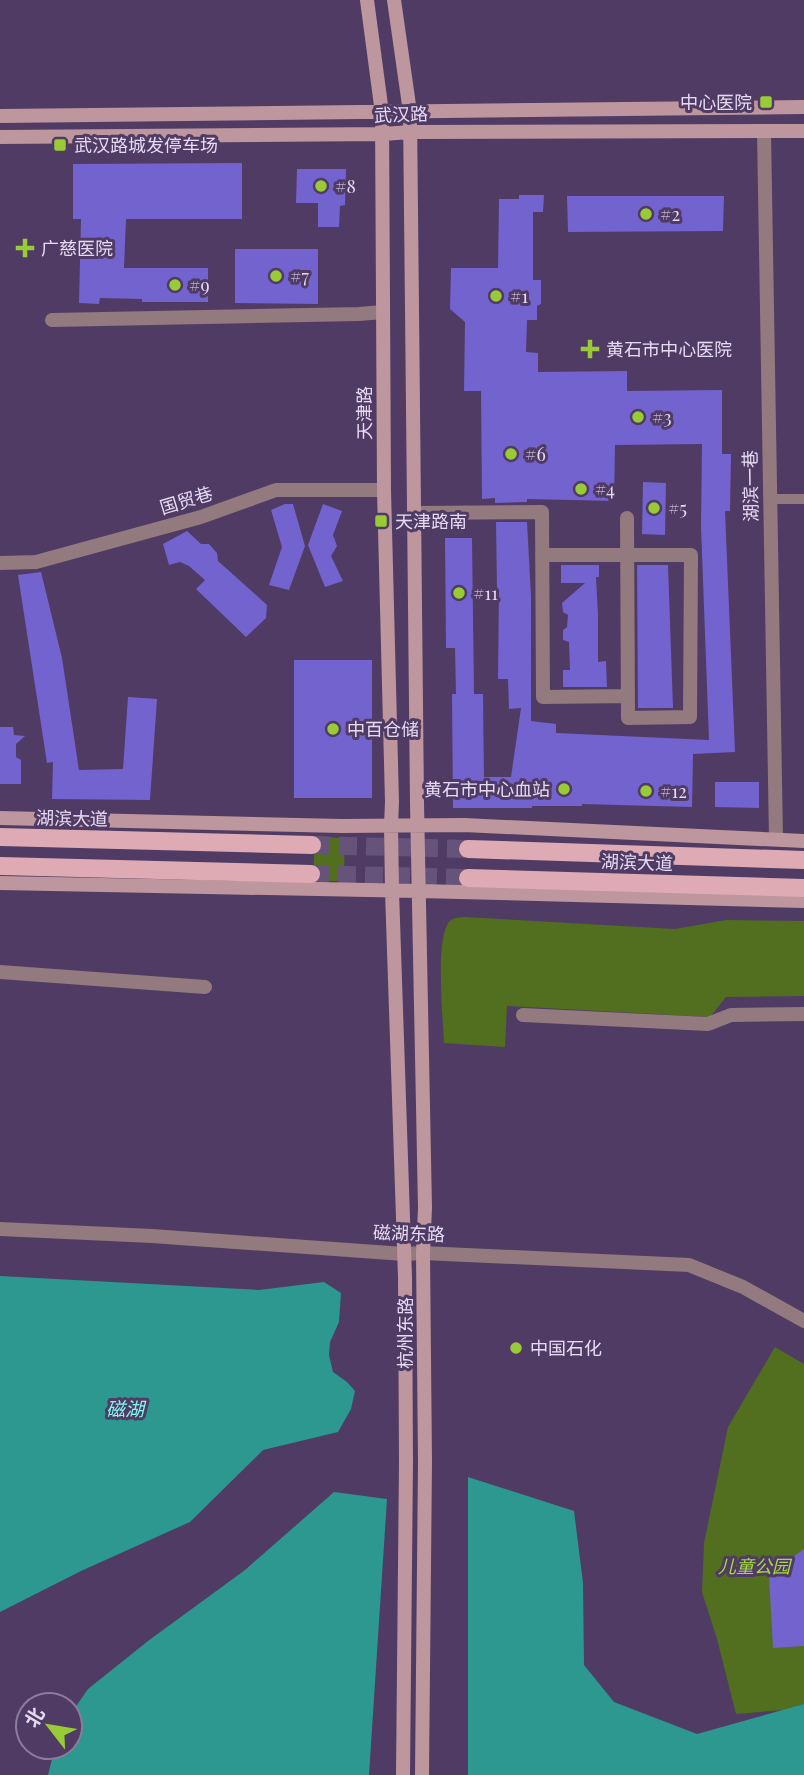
<svg xmlns="http://www.w3.org/2000/svg" width="804" height="1775" font-family="'Playfair Display','Noto Sans SC',serif">
	<style>
		.green { fill: #526e1f }
		.water { fill: #2c988f }
		.building { fill: #7263ce }
		.lines { fill: none; stroke-linecap: round; stroke-linejoin: round }
		.primary-tunnel { stroke: #665379; stroke-width: 18; stroke-dasharray: 18 9; stroke-linecap: butt }
		.pedestrian { stroke: #937a7e; stroke-width: 10 }
		.minor { stroke: #937a7e; stroke-width: 14 }
		.tertiary { stroke: #937a7e; stroke-width: 14 }
		.secondary { stroke: #be969d; stroke-width: 14 }
		.primary { stroke: #deabb4; stroke-width: 18 }
		.poi-dot { fill: #99cb36; stroke: #503b64; stroke-width: 2.5 }
		.labels { text-anchor: middle; dominant-baseline: central; stroke-width: 6; stroke-linejoin: round; paint-order: stroke }
		.poi-label { font-size: 18px; fill: #e6daf3; stroke: #503b64; text-anchor: start }
		.street-label { font-size: 18px; fill: #e6daf3; stroke: #503b64 }
		.park-label { font-size: 18px; font-style: italic; fill: #a5db3b; stroke: #503b64 }
		.water-label { font-size: 19px; font-style: italic; fill: #7efbef; stroke: #503b64 }
	</style>
	<rect width="100%" height="100%" fill="#503b64"/>
	<path class="green" d="M315 836 340 838 345 842 344 873 337 881H313Z
		M464 917 675 929 726 920 804 921V996L726 997 710 1017 507 1006 505 1047 444 1043C443 1019 435 939 449 922 453 917 458 918 464 917Z
		M775 1347 804 1364V1706L795 1709 736 1714 717 1639 702 1592 704 1543 728 1427Z"/>
	<path class="water" d="M0 1276 259 1290 324 1282 341 1293 339 1322 330 1342 329 1355 333 1372 347 1382 355 1391 351 1409 338 1432 263 1450 190 1522 81 1571 0 1612Z
		M468 1477 574 1511 583 1583 584 1665 614 1702 697 1734 804 1704V1775H468Z
		M334 1492 387 1499 369 1775H48L55 1747H70V1715L88 1689 148 1641 245 1570Z"/>
	<path class="building" d="M242 163V219H126L124 268H208V302H142V299L100 298 99 304 79 303 81 219H73V164Z
		M297 169H346L345 205 340 206 339 227H318V203H296Z
		M519 195H544L543 212H533V280H541V304L537 306V320H527L526 352 538 353V372L627 371V391L722 390V454H731L730 511H725L735 752 693 754 692 807 582 804V806H532V808H453L452 694H456L455 648H446L445 538H472L474 694H483L484 777H511L521 708 509 709 508 679H498L499 590H497L496 522H527L531 596V721L556 724V733L709 740 701 527 702 444 615 445 614 501 527 499V502L495 503V498L482 499 481 391H464L465 322 450 309 451 268H498L499 199H519Z
		M567 196H724L723 231 568 232Z
		M235 249H318V304L235 303Z
		M643 482 666 483 665 535 642 534Z
		M285 504H293L305 546 289 590 269 585 282 547 271 510Z
		M323 504 342 511 333 535 337 546 331 556 343 581 325 587 308 545Z
		M187 531 201 544H209L217 553 218 561 267 605 266 618 246 637 196 589 205 580 189 566 180 562 169 565 163 544Z
		M561 565H599V577H596L598 615V662L606 661 607 687H563V670H570L569 642 563 640V630L567 627 568 615 563 612 562 603 585 583H561Z
		M637 565H668L673 708H638Z
		M41 572 62 658 79 770 123 769 128 697 157 699 150 800 52 799 53 762 47 763 18 575Z
		M294 660H372V798H294Z
		M0 727H13L14 735 25 736 16 744V757L21 760V784H0Z
		M715 782H759V808L715 807Z
		M804 1549V1646L773 1648 769 1575Z"/>
	<g class="lines">
		<path class="primary-tunnel" d="M312 845 468 849
			M311 874 468 878"/>
		<path class="pedestrian" d="M770 499H804"/>
		<path class="minor" d="M52 320 359 314 383 312
			M414 513 542 512 543 697 628 696
			M542 555H691L690 717 628 718 627 518
			M0 563 36 562 201 517 276 490H384
			M0 972 205 987
			M523 1015 708 1024 731 1015 804 1014
			M0 1229 152 1236 404 1254 423 1253 689 1265 743 1287 804 1321"/>
		<path class="tertiary" d="M764 132 776 839"/>
		<path class="secondary" d="M367 0 382 113 384 490 392 802 391 826 392 891 405 1277 406 1461 403 1775
			M394 0 410 112 417 803 425 1208 423 1253 425 1461 422 1775
			M0 116 804 107
			M0 137 383 134 410 132 804 131
			M0 818 342 826 464 825 804 841
			M0 883 419 891 804 901"/>
		<path class="primary" d="M0 837 312 845
			M468 849 804 860
			M0 866 311 874
			M468 878 804 888"/>
	</g>
	<g class="poi-dot">
		<rect x="759" y="95" width="14" height="14" rx="3.5"/>
		<rect x="53" y="138" width="14" height="14" rx="3.5"/>
		<circle cx="321" cy="186" r="7"/>
		<circle cx="646" cy="214" r="7"/>
		<path d="M21.5 237.5h7v7h7v7h-7v7h-7v-7h-7v-7h7z"/>
		<circle cx="276" cy="276" r="7"/>
		<circle cx="175" cy="285" r="7"/>
		<circle cx="496" cy="296" r="7"/>
		<path d="M586.5 338.5h7v7h7v7h-7v7h-7v-7h-7v-7h7z"/>
		<circle cx="638" cy="417" r="7"/>
		<circle cx="511" cy="454" r="7"/>
		<circle cx="581" cy="489" r="7"/>
		<circle cx="654" cy="508" r="7"/>
		<rect x="374" y="514" width="14" height="14" rx="3.5"/>
		<circle cx="459" cy="593" r="7"/>
		<circle cx="333" cy="729" r="7"/>
		<circle cx="564" cy="789" r="7"/>
		<circle cx="646" cy="791" r="7"/>
		<circle cx="516" cy="1348" r="7"/>
	</g>
	<g class="labels">
		<g class="poi-label">
			<text x="752" y="102" text-anchor="end">中心医院</text>
			<text x="74" y="145">武汉路城发停车场</text>
			<text x="335" y="186">#8</text>
			<text x="660" y="214">#2</text>
			<text x="41" y="248">广慈医院</text>
			<text x="290" y="276">#7</text>
			<text x="189" y="285">#9</text>
			<text x="510" y="296">#1</text>
			<text x="606" y="349">黄石市中心医院</text>
			<text x="652" y="417">#3</text>
			<text x="525" y="454">#6</text>
			<text x="595" y="489">#4</text>
			<text x="668" y="508">#5</text>
			<text x="395" y="521">天津路南</text>
			<text x="473" y="593">#11</text>
			<text x="347" y="729">中百仓储</text>
			<text x="550" y="789" text-anchor="end">黄石市中心血站</text>
			<text x="660" y="791">#12</text>
			<text x="530" y="1348">中国石化</text>
		</g>
		<g class="street-label">
			<text transform="translate(401 114) rotate(-2)">武汉路</text>
			<text transform="translate(364 413) rotate(-90)">天津路</text>
			<text transform="translate(750 486) rotate(-91)">湖滨一巷</text>
			<text transform="translate(186 500) rotate(-17)">国贸巷</text>
			<text transform="translate(72 818) rotate(1)">湖滨大道</text>
			<text transform="translate(637 862) rotate(2)">湖滨大道</text>
			<text transform="translate(409 1233) rotate(2)">磁湖东路</text>
			<text transform="translate(405 1333) rotate(-90)">杭州东路</text>
		</g>
		<g class="park-label">
			<text x="754" y="1566">儿童公园</text>
		</g>
		<g class="water-label">
			<text x="125" y="1408">磁湖</text>
		</g>
	</g>
	<g transform="translate(49 1726) rotate(301)"><circle r="33" fill="#503b64" stroke="#8c7b9d" stroke-width="2"/>
	<path d="M0-5L12 26L0 18L-12 26Z" fill="#99cb36"/>
	<text y="-10" font-size="19" font-weight="bold" text-anchor="middle" fill="#e6daf3">北</text>
	</g>
</svg>
